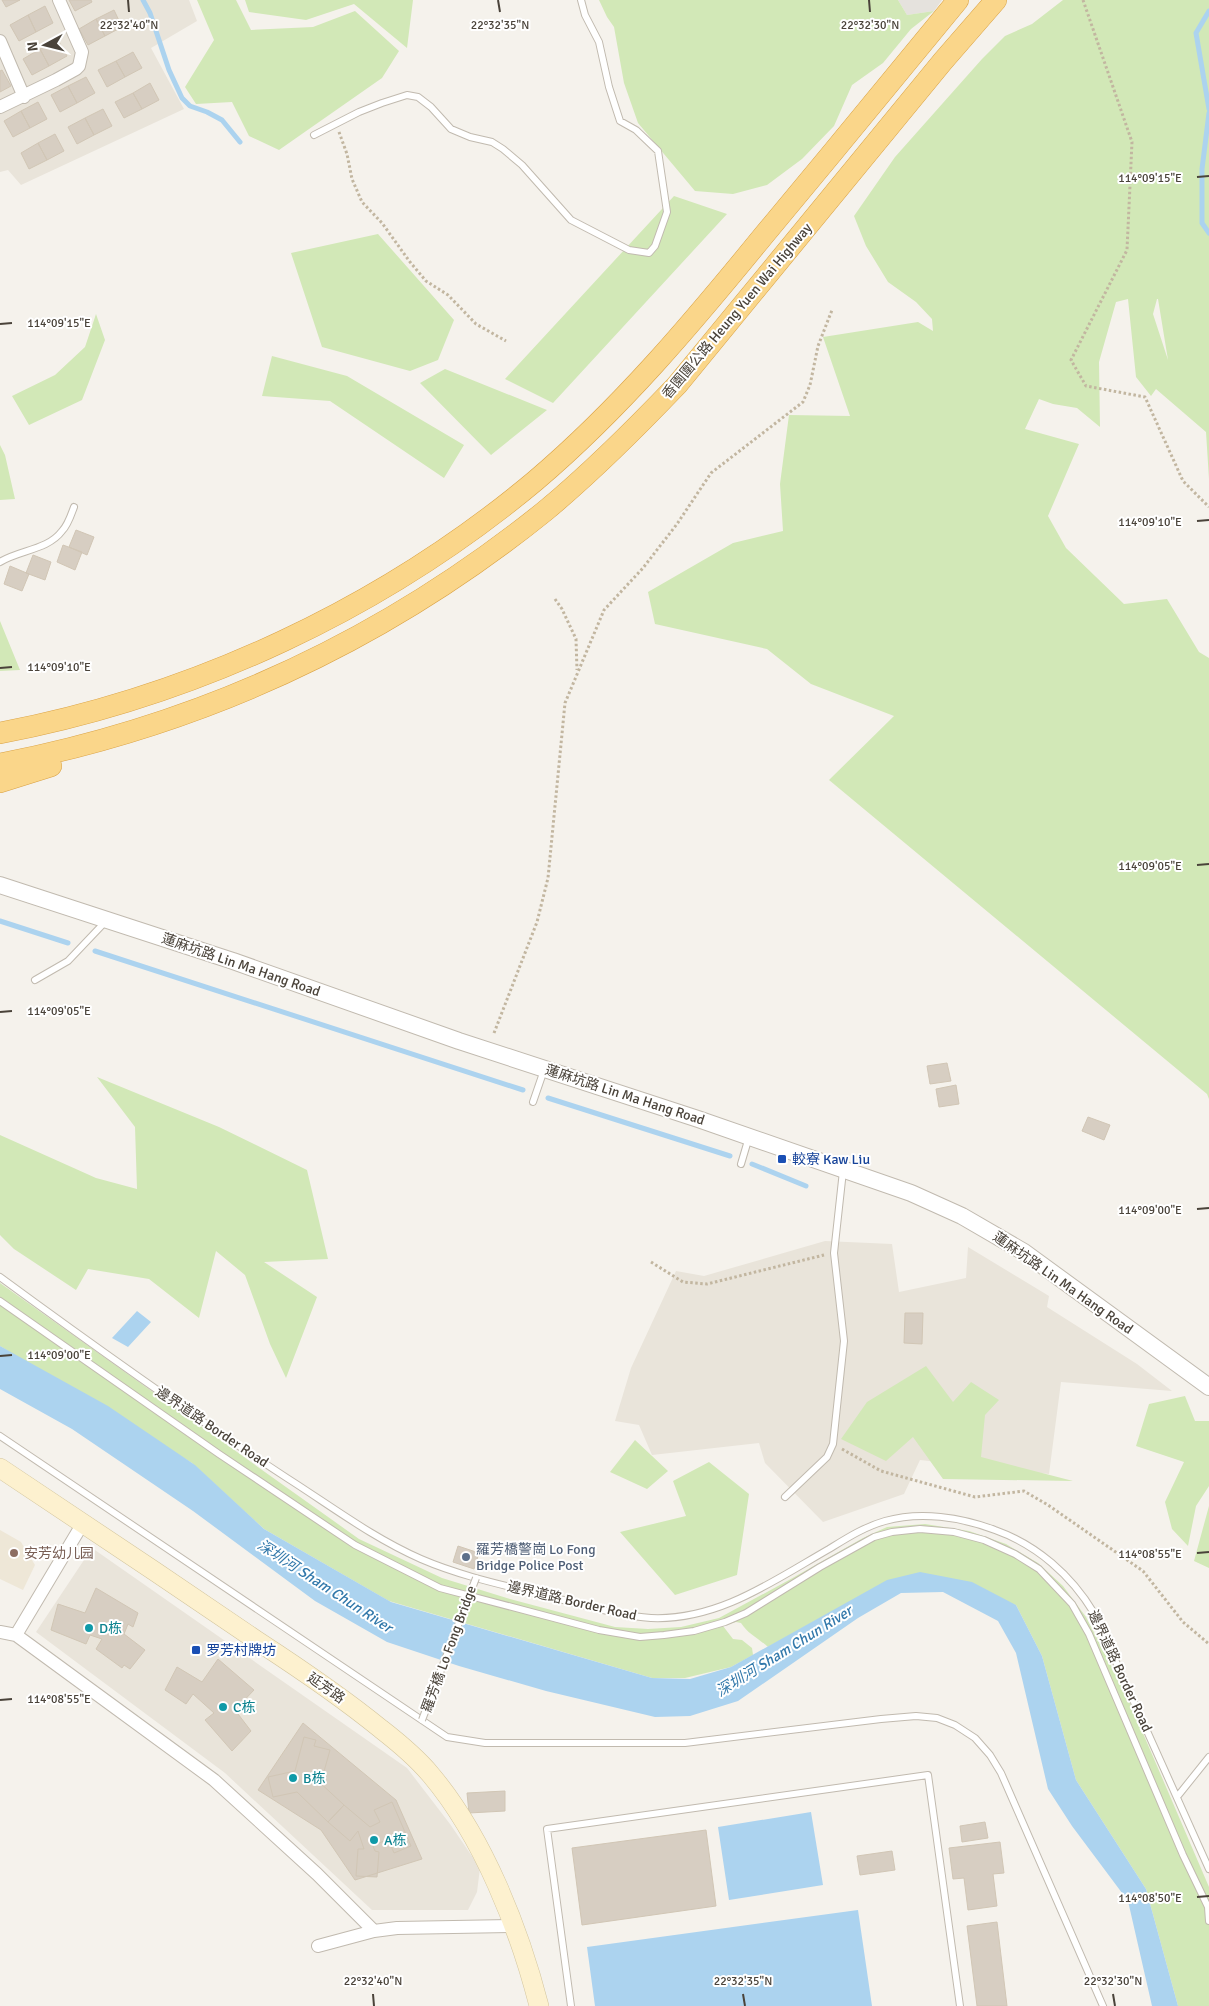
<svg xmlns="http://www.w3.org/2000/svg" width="1209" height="2006" font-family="Signika,'Noto Sans SC',sans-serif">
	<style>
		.residential { fill: #e9e4da }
		.industrial { fill: #e5e2dd }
		.education { fill: #eee7d7 }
		.green { fill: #d2e8b7; fill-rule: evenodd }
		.water { fill: #acd3ef }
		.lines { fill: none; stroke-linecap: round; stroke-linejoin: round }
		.stream { stroke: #acd3ef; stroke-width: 5 }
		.building { fill: #d7cec2; stroke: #d1c6b5 }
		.service-casing { stroke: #c1baaf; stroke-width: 8 }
		.minor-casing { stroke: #c1baaf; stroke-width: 14 }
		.tertiary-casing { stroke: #c1baaf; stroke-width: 18 }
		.secondary-casing { stroke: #d3c59d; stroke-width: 20 }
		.trunk-casing { stroke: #d9a143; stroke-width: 22 }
		.path { stroke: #c2b6a0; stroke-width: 3; stroke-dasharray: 2.5 2.5; stroke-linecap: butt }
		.service { stroke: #fff; stroke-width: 6 }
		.minor { stroke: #fff; stroke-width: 12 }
		.tertiary { stroke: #fff; stroke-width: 16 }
		.secondary { stroke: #fdf1cf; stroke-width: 19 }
		.trunk { stroke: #fad68a; stroke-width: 21 }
		.service-bridge-casing { stroke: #c1baaf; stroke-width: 8; stroke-linecap: butt }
		.service-bridge { stroke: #fff; stroke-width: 6 }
		.ticks { fill: none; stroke: #4a433a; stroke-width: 2 }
		.transit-dot { fill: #1a4fb4; stroke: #fff; stroke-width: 2 }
		.education-dot { fill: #8d6e63; stroke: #fff; stroke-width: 2 }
		.service-dot { fill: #5c6f8a; stroke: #fff; stroke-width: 2 }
		.culture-dot { fill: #0f9aa8; stroke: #fff; stroke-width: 2 }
		.labels { text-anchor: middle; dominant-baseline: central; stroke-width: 4; stroke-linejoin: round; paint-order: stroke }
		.street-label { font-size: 14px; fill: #4a433a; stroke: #fff }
		.transit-label { font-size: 14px; fill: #164399; stroke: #fff; text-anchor: start }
		.service-label { font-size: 14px; fill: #4e5e75; stroke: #fff; text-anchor: start }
		.education-label { font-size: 14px; fill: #785e54; stroke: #fff; text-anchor: start }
		.culture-label { font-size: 14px; fill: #0d838f; stroke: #fff; text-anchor: start }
		.water-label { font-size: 15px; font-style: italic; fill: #3379ab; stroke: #fff }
		.ticks-label { font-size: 12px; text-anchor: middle; fill: #4a433a; stroke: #fff; stroke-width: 4; stroke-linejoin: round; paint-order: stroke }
	</style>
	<rect width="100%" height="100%" fill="#f5f2ec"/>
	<path class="residential" d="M0 0H189L197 21 151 48 184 109 21 185 8 170 0 172Z
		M825 1241 892 1244 899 1292 966 1278 968 1247 1049 1296 1047 1307 1137 1364 1172 1391 1061 1382 1049 1474 920 1460 904 1494 823 1522 765 1463 759 1443 652 1455 639 1425 615 1421 631 1368 676 1271 704 1276Z
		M92 1548 407 1768 450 1824 480 1868 477 1892 468 1910H372L225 1773 36 1632Z"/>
	<path class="industrial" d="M898 0H942L934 11 907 15Z"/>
	<path class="education" d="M0 1530 21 1542 35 1565 23 1590 0 1579Z"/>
	<path class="green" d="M197 0H236L251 30 313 27 355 11 399 51 382 78 279 150 249 136 232 102 196 104 185 87 214 40Z
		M245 0H413L407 48 354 4 306 20 249 12Z
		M599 0H898L907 15 934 11 911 29 883 63 852 85 834 126 802 159 767 185 733 194 695 191 638 123 624 83 614 27 607 17Z
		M1063 0H1209V479L1206 432 1156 389 1151 396 1136 377 1128 299 1116 302 1099 362 1100 427 1077 408 1053 404 1039 399 1025 429 1079 444 1048 516 1066 548 1124 604 1167 599 1199 652 1209 658V1099L1207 1094 829 780 894 716 811 684 767 649 655 624 648 592 733 543 783 531 780 484 789 415 850 416 823 337 918 322 933 331 932 319 916 302 888 282 866 246 854 216 895 157 982 59 1005 36 1032 24ZM1157 299H1158L1168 360 1153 314Z
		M674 196 727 214 553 403 505 379Z
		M378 234 454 320 438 360 410 371 322 347 291 253Z
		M96 314 105 340 82 400 29 425 12 396 55 375 85 347Z
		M272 356 347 376 464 445 444 478 330 401 262 396Z
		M445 369 547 410 491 455 420 383Z
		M0 445 5 455 15 499 0 500Z
		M0 621 20 670 0 671Z
		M97 1077 219 1127 307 1170 328 1259 264 1262 317 1297 286 1378 270 1344 245 1275 216 1251 199 1318 149 1279 88 1269 76 1290 14 1249 0 1235V1135L96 1178 137 1189 135 1127Z
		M0 1283 359 1539 442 1578 510 1599 615 1627 648 1629 681 1627 719 1618 789 1580 863 1538 887 1527 925 1524 969 1531 1006 1544 1038 1563 1063 1586 1086 1617 1130 1703 1209 1887V2006H1178L1146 1889 1076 1780 1042 1656 1016 1605 889 1580 768 1647C758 1638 748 1634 741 1623L736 1622 723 1626 733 1639 742 1640 752 1648 753 1655 731 1667 685 1678H652L389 1601 264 1529 192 1463 0 1346Z
		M926 1366 953 1402 971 1382 999 1400 985 1415 981 1457 1073 1481 943 1479 913 1437 886 1461 841 1439 867 1402Z
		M1185 1396 1195 1421H1209V1486L1196 1506 1188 1546 1172 1529 1165 1502 1184 1462 1136 1446 1149 1404Z
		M635 1440 668 1471 647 1489 610 1472Z
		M709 1462 749 1494 737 1575 675 1595 620 1532 686 1516 673 1481Z
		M1209 1506V1568L1194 1561Z"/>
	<path class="water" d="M137 1311 151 1322 128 1347 112 1338Z
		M0 1346 108 1406 195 1465 264 1529 391 1602 652 1678 690 1679 731 1667 887 1580 920 1572 972 1582 1016 1605 1042 1656 1076 1780 1146 1889 1178 2006H1152L1128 1901 1072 1826 1048 1789 1016 1653 998 1621 943 1592 901 1593 858 1618 738 1701 690 1716 655 1717 546 1691 459 1666 387 1642 315 1601 193 1511 72 1429 0 1389Z
		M811 1812 823 1885 729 1900 718 1827Z
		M858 1910 872 2006H595L587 1947Z"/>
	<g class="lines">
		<path class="stream" d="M143 0 150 13 169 70 182 98 190 106 207 112 222 120 240 142
			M1209 11 1196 33 1209 109
			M1209 113 1202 169V223L1209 233
			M0 921 68 943
			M95 951 523 1090
			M548 1098 730 1156
			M752 1164 806 1186"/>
	</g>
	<path class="building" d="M2 0H20L6 7Z
		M69 0H91L92 2 75 11Z
		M45 6 53 23 36 32 28 15Z
		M114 10 122 27 105 36 96 19Z
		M28 15 36 32 19 41 10 25Z
		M96 19 105 36 88 45 79 29Z
		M58 40 67 56 49 66 40 49Z
		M40 49 49 66 32 75 23 59Z
		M133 52 142 68 125 77 116 61Z
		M116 61 125 77 107 87 98 70Z
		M2 70 11 86 0 92V71Z
		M86 77 95 93 77 103 68 86Z
		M150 83 159 100 142 109 133 93Z
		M68 86 77 103 60 112 51 95Z
		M133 93 142 109 124 118 115 102Z
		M38 102 47 119 30 128 21 111Z
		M103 109 112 126 94 135 85 118Z
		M21 111 30 128 13 137 4 121Z
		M85 118 94 135 77 144 68 127Z
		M55 134 64 151 47 160 38 143Z
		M38 143 47 160 29 169 21 153Z
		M76 530 94 537 87 555 69 547Z
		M63 545 82 552 75 570 57 562Z
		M33 555 51 562 45 580 26 573Z
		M10 566 29 574 22 591 4 584Z
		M947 1063 951 1081 930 1084 927 1066Z
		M956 1085 959 1104 939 1107 936 1089Z
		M1088 1117 1110 1125 1104 1140 1082 1131Z
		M905 1313H923L922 1344 904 1343Z
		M458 1546 479 1553 474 1569 453 1562Z
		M96 1588 138 1613 133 1627 128 1624 124 1634 145 1650 130 1669 124 1665 122 1668 96 1649 102 1639 90 1635 86 1644 51 1630 58 1604 85 1613Z
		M218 1659 254 1690 235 1710 251 1731 232 1751 205 1720 214 1713 193 1694 186 1704 165 1690 177 1667 202 1682Z
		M303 1723 396 1800 422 1859 355 1880 321 1830 258 1790Z
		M304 1737 316 1740 314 1746 330 1750 323 1775 319 1774 317 1780 344 1805 328 1822 297 1792 273 1797 268 1777 295 1771Z
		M505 1791V1811L469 1813 467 1793Z
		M392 1802 411 1846 394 1853 388 1839 373 1846 375 1851 379 1852 377 1877 356 1876 358 1849H364L358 1831 350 1841 328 1822 344 1805 370 1827 380 1822 374 1810Z
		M985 1822 988 1838 962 1842 960 1826Z
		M706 1830 716 1906 582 1925 572 1848Z
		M1000 1842 1004 1873 993 1874 997 1906 968 1910 964 1878 953 1879 949 1848Z
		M892 1851 895 1870 860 1875 857 1856Z
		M997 1922 1007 2006H977L967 1926Z"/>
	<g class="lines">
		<defs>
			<path id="service" d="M314 135 359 112 382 103 407 95 418 97 431 107 451 129 470 137 492 142 503 149 522 165 571 220 629 250 649 253 655 246 667 212 658 151 636 130 620 121 609 87 599 42 585 15 581 0
				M0 562C19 550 48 550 62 531 68 525 71 515 74 507
				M35 980 68 961 106 921
				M533 1102 544 1070
				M741 1164 749 1137
				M0 1277C94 1346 189 1414 287 1478 331 1506 373 1538 421 1559 465 1578 513 1587 559 1599 589 1606 620 1616 651 1618 718 1621 773 1581 829 1549 847 1538 864 1527 885 1521 920 1511 961 1517 995 1530 1037 1545 1071 1575 1094 1613L1209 1869
				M0 1301 219 1454 355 1545 440 1588 599 1630 640 1637 664 1635 694 1631 725 1622 746 1613 820 1567 874 1537 892 1532 920 1529 954 1532 984 1540 1015 1554 1039 1569 1072 1604 1089 1634 1183 1855 1208 1907 1209 1921
				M0 1436 447 1737 485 1743H685L881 1719 916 1716 937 1718 955 1725 975 1738 990 1755 1001 1773 1103 2006
				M785 1497 827 1457 833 1444 844 1341 834 1253 843 1171
				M1177 1797 1209 1757
				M571 2006 547 1829 928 1775 960 2006"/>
			<path id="minor" d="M0 41 24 97
				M0 107 56 80 76 69 79 66 82 52 59 0
				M0 1632 16 1635 214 1780 317 1874 374 1931
				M16 1635 83 1523
				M318 1946 374 1931 397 1928 514 1926"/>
			<path id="tertiary" d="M0 885 233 961 459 1041 698 1119 911 1193 962 1216 1024 1252 1209 1387"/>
			<path id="secondary" d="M0 1468C86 1525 171 1582 256 1640 299 1668 342 1697 381 1729 399 1743 417 1758 431 1775 483 1837 519 1928 539 2006"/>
			<path id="trunk" d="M0 733C195 696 383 608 535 481 621 408 693 322 764 235 829 157 894 78 958 0
				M0 764C201 725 385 640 545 511 592 472 635 429 677 385L943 61 996 0
				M0 782 51 766"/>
		</defs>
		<use href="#service" class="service-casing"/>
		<use href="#minor" class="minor-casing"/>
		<use href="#tertiary" class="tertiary-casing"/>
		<use href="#secondary" class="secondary-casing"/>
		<use href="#trunk" class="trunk-casing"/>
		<path class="path" d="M1083 0 1132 142 1127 250 1071 360 1086 386 1145 397 1183 481 1209 507
			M339 132 347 154 352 179 362 202 382 223 410 262 426 281 448 295 476 324 506 341
			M555 599 562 609 576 639 577 670
			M494 1033 537 922 548 878 565 703 604 610 643 568 677 524 711 473 803 402 810 385 818 346 832 310
			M651 1262 683 1282 707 1284 824 1255
			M842 1449 881 1471 975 1497 1024 1491 1048 1505 1143 1571 1183 1622 1209 1644"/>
		<use href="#service" class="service"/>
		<use href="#minor" class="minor"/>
		<use href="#tertiary" class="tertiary"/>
		<use href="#secondary" class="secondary"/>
		<use href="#trunk" class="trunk"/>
		<defs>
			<path id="service-bridge" d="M422 1720 476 1578"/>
		</defs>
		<use href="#service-bridge" class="service-bridge-casing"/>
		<use href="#service-bridge" class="service-bridge"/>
	</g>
	<path class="ticks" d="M128 0 129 12M498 0 500 12M869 0 870 12M1197 177 1209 176M0 324 12 323M1197 521 1209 520M0 668 12 667M1197 865 1209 864M0 1012 12 1011M1197 1209 1209 1208M0 1356 12 1355M1197 1553 1209 1552M0 1700 12 1699M1197 1897 1209 1896M373 1994 374 2006M743 1994 745 2006M1113 1994 1115 2006"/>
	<g class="transit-dot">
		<rect x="777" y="1154" width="10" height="10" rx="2.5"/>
		<rect x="191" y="1645" width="10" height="10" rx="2.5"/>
	</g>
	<circle class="education-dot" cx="14" cy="1553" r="5"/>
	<circle class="service-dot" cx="466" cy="1557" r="5"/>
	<g class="culture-dot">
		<circle cx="89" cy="1628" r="5"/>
		<circle cx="223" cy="1707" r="5"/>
		<circle cx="293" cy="1778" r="5"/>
		<circle cx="374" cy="1840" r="5"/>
	</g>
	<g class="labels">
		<g class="street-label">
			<text transform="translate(737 311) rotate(-50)">香園圍公路 Heung Yuen Wai Highway</text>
			<text transform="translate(241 965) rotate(19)">蓮麻坑路 Lin Ma Hang Road</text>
			<text transform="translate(625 1095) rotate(18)">蓮麻坑路 Lin Ma Hang Road</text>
			<text transform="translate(1063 1283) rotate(35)">蓮麻坑路 Lin Ma Hang Road</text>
			<text transform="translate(212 1427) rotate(34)">邊界道路 Border Road</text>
			<text transform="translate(572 1601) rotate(13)">邊界道路 Border Road</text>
			<text transform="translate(449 1649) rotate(-70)">羅芳橋 Lo Fong Bridge</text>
			<text transform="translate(1120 1671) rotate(65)">邊界道路 Border Road</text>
			<text transform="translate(326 1688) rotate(35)">延芳路</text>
		</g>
		<g class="transit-label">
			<text x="792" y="1159">較寮 Kaw Liu</text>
			<text x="206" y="1650">罗芳村牌坊</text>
		</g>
		<g class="service-label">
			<text x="476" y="1549">羅芳橋警崗 Lo Fong<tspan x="476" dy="16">Bridge Police Post</tspan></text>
		</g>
		<g class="education-label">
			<text x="24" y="1553">安芳幼儿园</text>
		</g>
		<g class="culture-label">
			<text x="99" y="1628">D栋</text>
			<text x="233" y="1707">C栋</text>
			<text x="303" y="1778">B栋</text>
			<text x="384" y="1840">A栋</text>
		</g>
		<g class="water-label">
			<text transform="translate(325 1586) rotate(33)">深圳河 Sham Chun River</text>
			<text transform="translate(784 1651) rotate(-32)">深圳河 Sham Chun River</text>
		</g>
	</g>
	<g class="ticks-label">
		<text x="129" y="29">22°32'40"N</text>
		<text x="500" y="29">22°32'35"N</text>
		<text x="870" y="29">22°32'30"N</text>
		<text x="1150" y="182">114°09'15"E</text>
		<text x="59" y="327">114°09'15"E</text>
		<text x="1150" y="526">114°09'10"E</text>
		<text x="59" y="671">114°09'10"E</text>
		<text x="1150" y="870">114°09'05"E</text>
		<text x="59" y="1015">114°09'05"E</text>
		<text x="1150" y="1214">114°09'00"E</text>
		<text x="59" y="1359">114°09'00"E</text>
		<text x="1150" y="1558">114°08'55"E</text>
		<text x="59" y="1703">114°08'55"E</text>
		<text x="1150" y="1902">114°08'50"E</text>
		<text x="373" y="1985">22°32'40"N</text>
		<text x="743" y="1985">22°32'35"N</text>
		<text x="1113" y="1985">22°32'30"N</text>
	</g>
	<g transform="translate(45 45) rotate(263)" stroke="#ffffff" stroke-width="4" paint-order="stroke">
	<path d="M0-4L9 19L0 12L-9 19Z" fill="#4a433a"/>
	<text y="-8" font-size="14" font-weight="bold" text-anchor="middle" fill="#4a433a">N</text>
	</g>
</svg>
